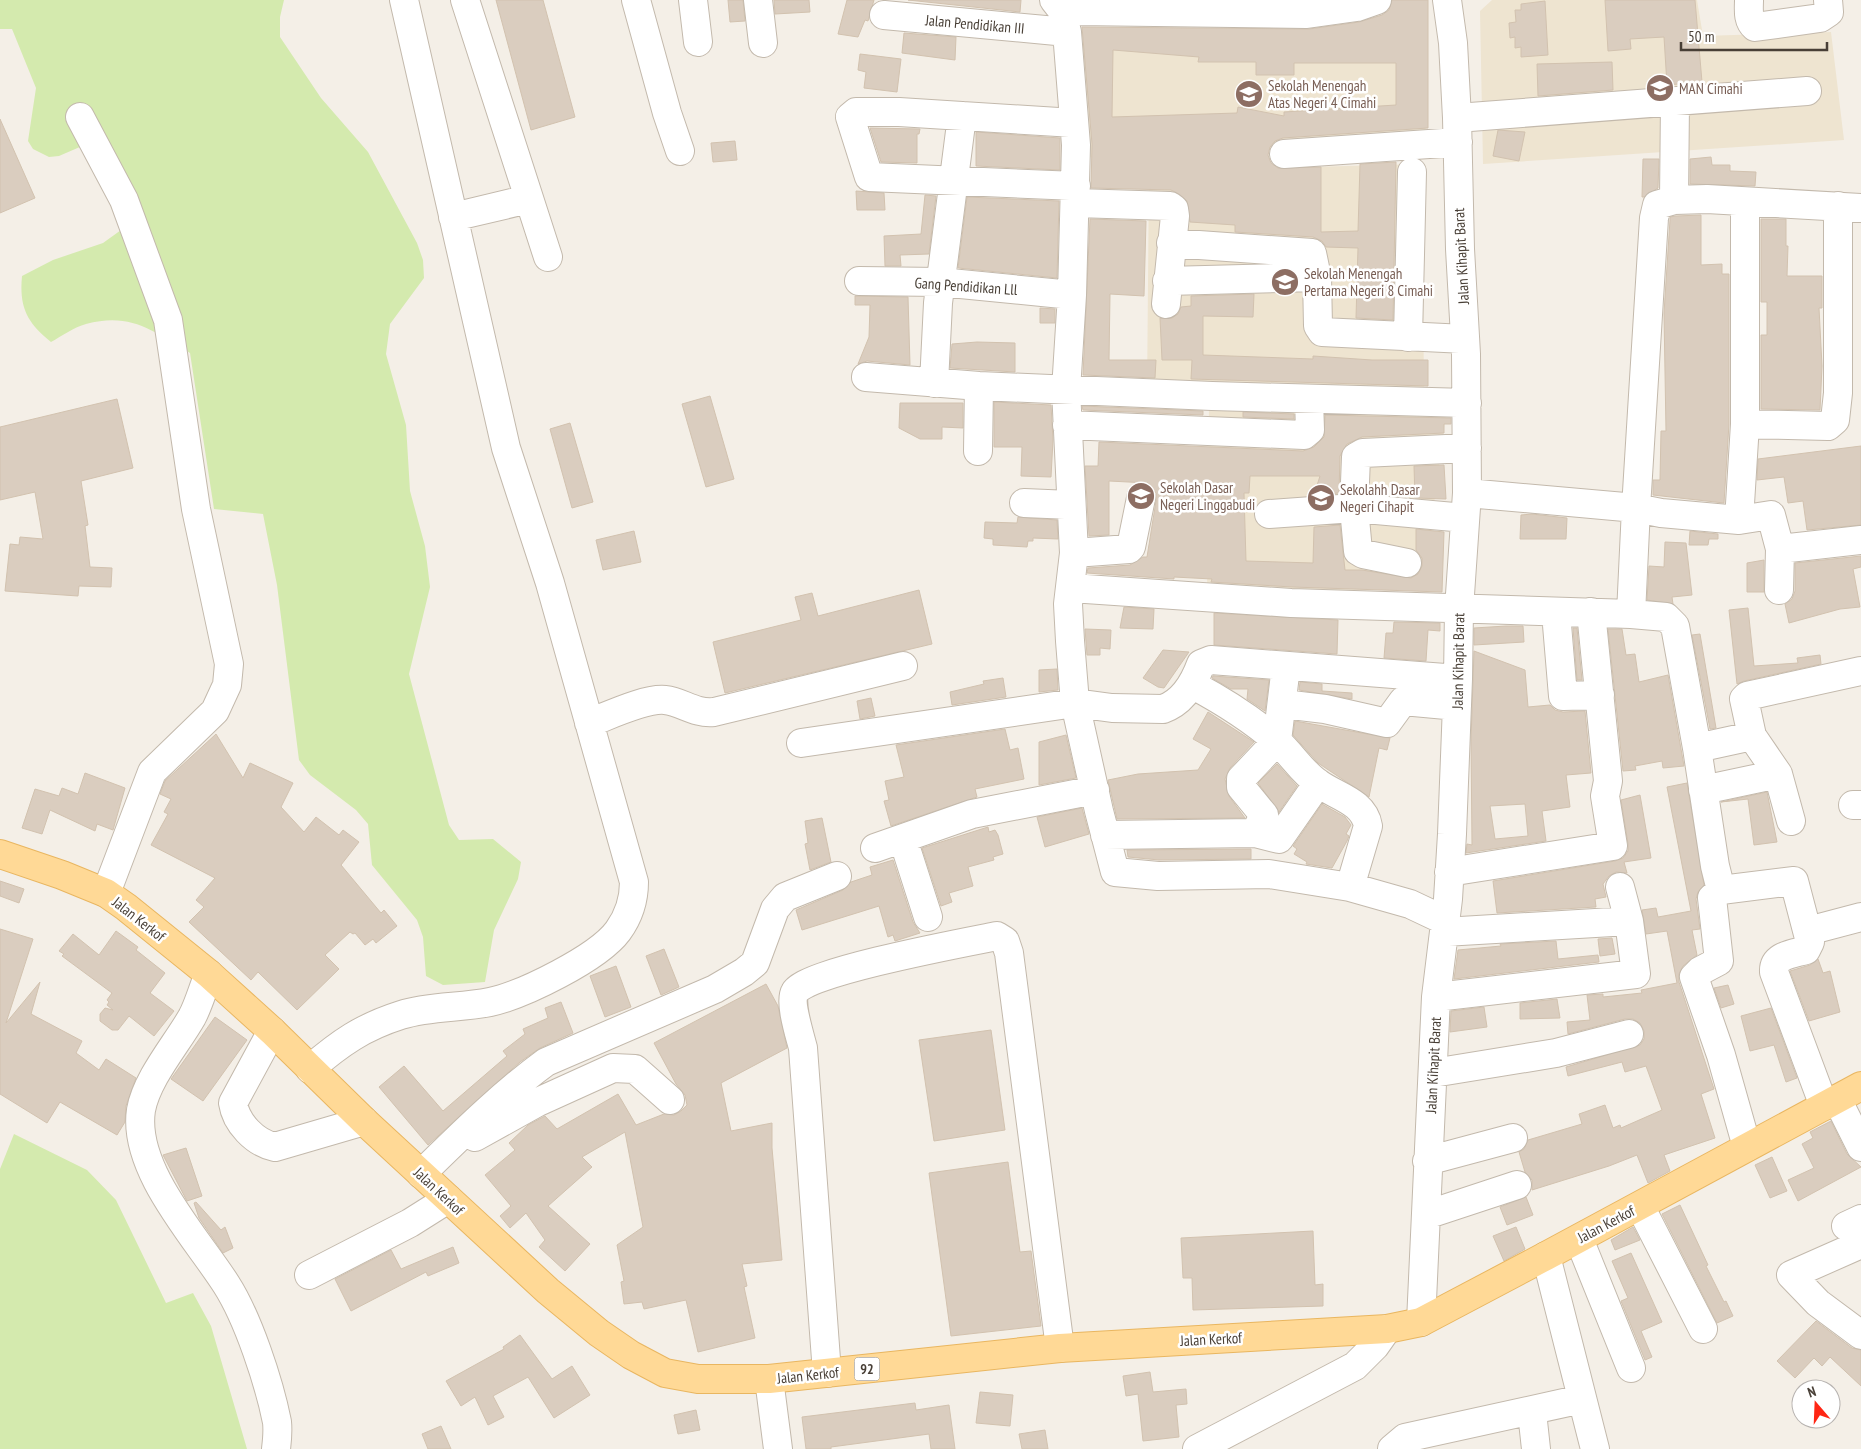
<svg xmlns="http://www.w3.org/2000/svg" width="1861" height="1449" font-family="'PT Sans Narrow',sans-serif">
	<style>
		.education { fill: #eee4d0 }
		.green { fill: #d4eaae }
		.building { fill: #dacdbf; stroke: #d2c2af; fill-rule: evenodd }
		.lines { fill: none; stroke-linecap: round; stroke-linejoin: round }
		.minor-casing { stroke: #c3b9ac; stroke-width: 30 }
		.major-casing { stroke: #e9b660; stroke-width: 30 }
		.minor { stroke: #fff; stroke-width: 28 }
		.major { stroke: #ffd996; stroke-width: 28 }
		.labels { text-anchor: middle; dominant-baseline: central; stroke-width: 5; stroke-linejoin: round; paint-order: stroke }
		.shield { fill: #fff; stroke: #7f7972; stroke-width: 1 }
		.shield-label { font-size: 14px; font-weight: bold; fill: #483f36 }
		.street-label { font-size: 15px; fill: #483f36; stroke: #fff }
		.education-label { font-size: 15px; fill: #785e54; stroke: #fff; text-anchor: start }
	</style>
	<rect width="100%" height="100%" fill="#f4efe7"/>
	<path class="education" d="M1492 0H1697L1703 36 1831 32 1844 140 1483 164 1480 11Z
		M1415 28 1427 143 1077 158 1078 44 1269 45Z
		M1422 164 1424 393H1147L1149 171Z
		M1447 405 1423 588 1207 593 1209 407Z"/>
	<path class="green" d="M0 0H284L280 17V37L321 98 368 152 417 243 423 260 424 278 390 324 386 354 406 425 410 491 425 546 430 587 409 674 449 825 459 840 493 839 521 862 518 879 494 930 485 982 443 985 426 976 423 937 417 920 372 865 368 824 356 810 310 775 299 760 277 585 263 514 214 509 190 353C153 331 131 312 86 324 74 327 62 336 51 342 27 323 19 307 22 276L53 260 103 243 142 215 103 137 59 156 49 157 33 149 28 141 36 88 12 29H0Z
		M14 1134 87 1170 116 1200 166 1303 193 1293 211 1326 247 1449H0V1169Z"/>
	<path class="building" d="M496 0H543L575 117 531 130Z
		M728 0H743L745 21 730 22Z
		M774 0H809L810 12 775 14Z
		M847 0H874L868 21 865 20 858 37 838 34Z
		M908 0H1021L1020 12Z
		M1392 0H1428V128L1283 138 1275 141 1270 147 1268 155 1271 163 1278 168 1321 167V232L1358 231 1360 164 1396 162 1393 320 1356 318 1358 248 1326 247 1322 241 1313 237 1235 232V225L1190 222 1187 201 1179 194 1171 190 1091 188 1092 144 1082 27 1309 29 1359 22 1382 15 1389 10ZM1113 50 1199 57 1198 62H1256V75H1294V63H1396V105L1284 112V116L1238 107 1237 113 1112 117Z
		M1605 0H1695L1702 82 1667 85 1664 37 1630 39 1631 49 1608 51Z
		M1545 1 1548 55 1521 57V47L1515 48V37L1510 38 1509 23 1516 22 1515 10H1521V4Z
		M904 33 956 37 955 60 902 53Z
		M860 54 901 59 897 92 864 88 866 72 858 70Z
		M1612 62 1613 90 1538 96 1537 64Z
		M0 119 35 198 0 213Z
		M870 128 920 129 919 134H917V163L881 162Z
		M1498 130 1525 132 1519 161 1493 156Z
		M976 132 1060 138V170L976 166Z
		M735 141 737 160 713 162 711 143Z
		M1711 157 1712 165H1730V171L1756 172 1755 186 1690 184V159Z
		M1643 159H1659L1658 188 1644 197H1642Z
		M856 191 884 193 885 210H857Z
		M925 195 936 196 929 254 900 255 901 266H885L884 236 921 234Z
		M967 197 1059 201 1057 278 958 268Z
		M1701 215V265L1722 264V274H1729V424L1724 503 1653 495V480H1660L1661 431H1666L1664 313 1670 220V217L1676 216Z
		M1090 219 1146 221 1144 296 1110 294 1109 360H1156L1155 378 1083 375Z
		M1761 219H1786V246H1788L1787 276H1822V308H1819L1822 366 1820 410 1761 409V335H1767V302H1761Z
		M1254 294 1253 317 1203 316V355L1313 359V356L1372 360H1428V386L1191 379 1192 360H1162L1160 318H1172L1178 314 1181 307 1191 306V296Z
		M855 296 908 297 910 365 867 361 858 364 869 337 870 305H855Z
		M1040 308 1055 309V323H1040Z
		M977 342 1015 343V372L950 368 952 344Z
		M710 396 734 479 706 487 682 404Z
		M117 399 133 468 81 481 88 525 85 526 90 567 112 568 111 587 79 586 78 596 5 591 10 544 19 545 20 537 43 539 35 492 0 500V427Z
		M994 402 1051 405 1053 440 1051 477 1021 476 1022 447H994Z
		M900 403H963V428L942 427V439H920L899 428Z
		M1082 406 1203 411V415L1083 410Z
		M1243 412 1294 414V419L1243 417Z
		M1325 415 1451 418V424H1444V433L1362 437 1347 444 1340 456 1339 493 1314 495 1320 476H1250L1249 493H1244L1246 561 1313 563 1314 527 1340 525 1345 570H1362L1411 578 1418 574 1422 566V558L1416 550V529L1444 532 1442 592 1292 587 1211 582 1212 579 1174 577V579L1087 573 1088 568 1130 565 1143 557H1147L1156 501V493L1148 483 1109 481V535L1089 536 1085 466H1098L1099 442 1303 451 1314 447 1324 437Z
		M570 423 593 502 572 508 550 429Z
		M1861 446V525L1807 530 1803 501 1788 503 1784 477 1757 480 1758 459Z
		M1444 465 1446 499 1415 498 1414 466Z
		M1532 514 1567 518 1566 539H1520L1521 515Z
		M1018 517 1057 520 1058 539 1033 538V541H1028L1027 547 993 545V539L984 538 985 522 1017 523Z
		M634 531 641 562 603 570 596 540Z
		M1690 531 1718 534V539H1709L1708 545H1689Z
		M1665 542 1686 543 1692 595 1672 597 1673 604 1647 600 1649 566 1664 567Z
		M1861 556V567L1853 569 1860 607 1840 609 1789 623 1785 604 1792 599 1795 591V563Z
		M1764 560V592H1747V563Z
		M919 590 932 644 725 693 713 642 801 620 795 597 812 593 818 616Z
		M1124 607 1154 609 1153 629 1120 628Z
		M1748 608 1754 666 1798 663 1797 658 1820 655 1821 664 1744 681 1737 684 1729 610Z
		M1214 613 1338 620 1337 654 1214 645Z
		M1394 622 1440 623V631L1428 630 1426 661 1384 658 1386 633H1393Z
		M1506 626H1523L1524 642 1474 645V628Z
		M1573 628H1577L1582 680H1577Z
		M1085 629 1111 630 1110 649 1100 648V655H1087Z
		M1608 629H1622L1626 655 1635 654 1639 682 1668 675 1684 766 1663 768 1662 761 1635 766 1636 770 1623 771Z
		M1700 634 1716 728 1710 729 1692 635Z
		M1163 650 1189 652 1164 688 1158 687 1143 678Z
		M1474 651 1525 670 1528 707 1550 705 1555 710 1563 712 1585 711 1591 773 1566 775 1570 807 1542 811 1546 841 1466 853 1467 844 1472 845 1471 740ZM1525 804 1528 836 1495 839 1490 806Z
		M1057 669 1058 690 1039 692V670Z
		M1213 676 1269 680 1265 711 1247 699 1248 689H1231L1212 678Z
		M1003 678 1006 697 952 705 950 692 984 684 983 681Z
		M1300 682 1322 684V691L1352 693V699L1299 690Z
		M871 698 875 716 860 719 857 701Z
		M1208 712 1254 742 1230 768 1225 779 1229 796 1245 818 1117 819 1108 780 1138 774 1198 770 1211 749 1193 739Z
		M1295 721 1390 738 1387 750 1379 748 1369 797 1318 763 1293 735Z
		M1005 729 1010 750 1018 748 1024 779 975 789 977 797 891 826 884 801 889 800 885 781 904 777 896 745Z
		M216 734 243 778 250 763 293 783 281 807 304 832 316 817 339 835 343 830 359 842 341 865 381 913 384 910 397 926 376 943 373 939 365 945 355 933 353 934 350 932 325 955 339 969 297 1010 258 972 251 980 189 922 204 907 196 900 215 878 151 845 168 814 164 812 171 799 160 794 165 781Z
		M1066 735 1076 778 1039 785V742Z
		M1277 764 1297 786 1279 812 1258 783Z
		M85 773 125 788 113 830 97 824 95 831 50 810 42 834 22 828 35 789 59 796 62 788 78 794Z
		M1687 783 1704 885 1698 892 1696 899 1700 929 1692 930 1697 955 1683 966 1679 974V982L1714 1089 1701 1094 1715 1138 1664 1155 1670 1171 1648 1183 1637 1155 1609 1166 1532 1190V1180L1525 1172 1519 1152 1524 1149 1528 1140 1582 1124 1579 1114 1605 1105 1613 1128 1620 1125 1621 1128 1662 1110 1646 1066 1625 1072 1622 1062 1568 1076 1566 1067 1640 1045 1644 1039V1031L1640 1023 1633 1019H1625L1568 1034 1567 1022 1590 1020 1587 995 1603 994V997L1642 993 1641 990 1677 983 1667 931 1646 934 1642 910 1656 908 1658 917 1691 911 1667 787Z
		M1767 792 1777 842 1754 845 1748 799 1721 802Z
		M1640 795 1651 858 1624 862 1627 873 1616 872 1609 876 1603 884 1606 897 1595 899 1596 907 1497 913 1493 881 1615 861 1623 858 1628 851V844L1621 800Z
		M1322 804 1345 817 1351 825 1346 834 1349 836 1347 841 1332 868 1306 864 1307 862 1294 854 1297 849 1293 846Z
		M1082 808 1089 834 1045 847 1037 817Z
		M822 818 831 862 810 870 805 844 808 843 805 821Z
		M988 827 989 832 995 830 998 835 1003 854 993 857 994 860 968 867 973 886 949 893 952 902 941 906 922 848Z
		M1251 849V859L1159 860 1128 857 1127 850Z
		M893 860 913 922 920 933 895 941 893 935 888 937 879 906 802 930 796 910 843 890 851 882 872 875 870 867Z
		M0 881 24 889 19 903 0 896Z
		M0 929 33 939 6 1023 40 982 31 1014 82 1041 76 1053 99 1070 106 1059 136 1078 126 1106 125 1122 117 1135 60 1102 47 1123 0 1094Z
		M116 931 138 947 136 950 165 973 150 993 174 1011 154 1036 129 1016 118 1030H112L100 1021V1014L105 1008 113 1010 107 1005 109 1002 107 1000 112 993 62 956 64 954 59 951 73 934 99 955Z
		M1612 938 1615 954 1600 956 1598 939Z
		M1556 941 1558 959 1598 955 1599 962 1454 979 1458 950 1501 946 1500 944Z
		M664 949 679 987 661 995 646 956Z
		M1818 959 1823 973 1830 971 1840 1012 1809 1021 1790 971 1810 965Z
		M616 966 631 1007 605 1017 590 976Z
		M766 984 778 1006 787 1048 721 1083 731 1131 772 1123V1148L782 1260 742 1264 747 1286 744 1287 755 1338 698 1352 686 1300 644 1309 642 1302 624 1304 621 1282 624 1281 617 1245 643 1227 625 1132 582 1157 592 1167 548 1206 590 1244 565 1271 539 1247 545 1240 526 1213 510 1228 500 1216 511 1206 485 1175 515 1150 509 1143 528 1125 545 1116 557 1129 618 1094 636 1125 664 1114 674 1115 681 1111 687 1105 685 1095 676 1084 654 1043Z
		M1728 985 1734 1004 1721 1008 1714 988Z
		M1557 999 1560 1018 1520 1019V1003Z
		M561 1002 573 1033 540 1048 520 1062 428 1145 379 1087 404 1066 443 1111 507 1056 503 1051 525 1034 523 1029 548 1018 545 1008Z
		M1484 1007 1487 1027 1450 1032 1451 1011Z
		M1771 1008 1797 1078 1786 1082 1774 1045 1750 1051 1741 1016Z
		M215 1017 247 1040 203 1101 171 1079Z
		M991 1030 1005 1130 934 1141 919 1040Z
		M1831 1121 1847 1154 1861 1167 1798 1201 1788 1180 1814 1168 1802 1144 1813 1138 1810 1132Z
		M186 1148 202 1196 187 1201 163 1155Z
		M1772 1157 1787 1191 1770 1198 1755 1165Z
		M1008 1162 1020 1252 1031 1251 1041 1326 951 1336 929 1173Z
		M1526 1197 1533 1215 1507 1225 1500 1207Z
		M196 1202 221 1230 225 1227 233 1248 223 1253 199 1218 194 1203Z
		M1680 1205 1708 1265 1706 1266 1724 1302 1726 1301 1733 1316 1717 1323 1662 1214Z
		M1516 1227 1525 1249 1504 1261 1493 1236Z
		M1633 1227 1640 1240 1615 1250 1611 1240Z
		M1313 1231 1315 1285 1323 1284V1306L1193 1310 1192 1278H1183L1181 1238Z
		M453 1247 459 1263 428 1276 426 1272 351 1311 335 1279 391 1250 401 1269Z
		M1631 1253 1662 1322 1641 1331 1652 1357 1645 1360 1621 1301 1628 1298 1612 1261Z
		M1816 1321 1852 1348 1861 1350V1386L1830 1357 1822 1366 1814 1358 1795 1378 1777 1361Z
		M520 1335 552 1379 572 1366 590 1395 554 1418 528 1377 493 1396 504 1417 488 1425 475 1397 461 1406 446 1381 504 1349 503 1347Z
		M1150 1372 1153 1392 1186 1389 1187 1404 1176 1405 1179 1437 1143 1441 1138 1394 1126 1396 1123 1376Z
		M980 1392 1013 1395 1010 1426 976 1423Z
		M915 1403 916 1410 949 1405 955 1449H931L929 1434 831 1447V1449H806L802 1417Z
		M696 1410 700 1430 678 1434 674 1415Z
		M441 1426 451 1449H428L422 1434Z
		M1045 1430 1048 1449H1022L1019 1434Z"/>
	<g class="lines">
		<defs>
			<path id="minor" d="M465 0 548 257
				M636 0 667 113 680 151
				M693 0 698 42
				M758 0 763 43
				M1054 0 1061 9 1077 11 1307 14 1357 7 1377 0
				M1749 0C1749 9 1747 20 1755 27L1820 18 1829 12 1828 0
				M1061 9 1067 32 1076 145 1072 295 1066 390 1074 553 1068 604 1070 641 1075 703 1099 811 1115 872 1158 876 1269 874 1350 887 1410 904 1446 921
				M884 15 1067 32
				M80 117 124 200 168 320 196 509 229 664 227 685 215 711 152 772 106 893
				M1457 118 1807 91
				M1074 123 899 112H856L850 117 869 177 1076 186
				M1284 154 1458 142
				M1674 200 1675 102
				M1076 203 1170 206 1174 209 1175 216 1166 304
				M453 217 529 199
				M1171 243 1312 253 1317 277 1318 326 1322 332 1465 339
				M859 281 940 282 1072 295
				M1167 281 1317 277
				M1408 337 1412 172
				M866 377 979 386 1212 396 1467 403
				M934 383 938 303 962 116
				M1745 424V202
				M1067 425 1304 435 1310 430 1309 400
				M978 451 979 386
				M1467 493 1636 508 1654 218 1657 205 1674 200 1707 199 1861 208
				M1024 503 1071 505
				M1269 514 1354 508 1465 518
				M1739 520 1745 424 1828 426 1835 420 1838 393V206
				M1780 549 1861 540
				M1074 553 1129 549 1131 547 1141 498
				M1407 563 1363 554 1358 551 1354 508 1356 457 1363 453 1467 448
				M1071 588 1291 603 1631 614
				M1556 613 1563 696 1600 695
				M1193 685C1223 701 1253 720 1278 742 1292 755 1303 773 1318 783 1335 796 1364 801 1368 826L1350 887
				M1283 704 1325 709 1387 723 1403 701 1457 706
				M589 723C608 716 645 698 665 700 683 702 694 714 714 712L903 666
				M1752 736 1778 774
				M801 743 1075 703 1112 708 1163 709C1183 702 1194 683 1201 664L1211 660 1458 679
				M1697 748 1752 736 1744 699 1747 696 1861 671
				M1703 790 1778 774 1791 821
				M1853 805H1861
				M1255 833 1264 815 1241 787V779L1277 741 1286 666
				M1105 835 1255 833 1279 839 1318 783
				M903 839 928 917
				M875 848 972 814 1095 790
				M1449 872 1613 846 1605 796 1608 781 1591 612
				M1721 890 1715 866 1697 748 1675 626 1666 617 1631 614 1636 508 1661 513 1739 520 1771 515 1780 549 1779 590
				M1808 931 1861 917
				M1444 932 1629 921
				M209 974C203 988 199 1004 192 1017 176 1045 147 1078 141 1110 132 1169 196 1237 226 1284 248 1318 269 1382 277 1422 278 1431 277 1441 276 1449
				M1436 997 1636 974 1629 921 1620 887
				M272 1031 233 1103C236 1123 255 1143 275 1147L364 1121
				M310 1069C340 1043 363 1027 401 1015 429 1006 461 1008 490 1002 523 995 598 958 618 931 629 916 634 901 634 882L550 583 506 448 404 0
				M1433 1073 1556 1053 1629 1034
				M1837 1099 1861 1147
				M475 1137 538 1102 613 1068 635 1069 670 1100
				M1747 1147 1721 1055 1694 977 1700 971 1719 961 1712 898 1721 890 1794 881 1810 942 1806 950C1793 954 1773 955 1774 972L1824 1106
				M1427 1161 1513 1138
				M421 1174C461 1135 501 1095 546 1062L715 989 744 972 755 963 775 909 785 897 837 876
				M1640 1206 1703 1329
				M1426 1215 1517 1185
				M1846 1226 1861 1219
				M1579 1239 1631 1368
				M1861 1244 1791 1275 1818 1303 1861 1335
				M1546 1256 1595 1449
				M309 1275 410 1223 448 1199
				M1421 1322 1436 997 1448 899 1452 834 1458 679 1459 609 1467 493 1466 354 1460 249 1457 118 1453 43 1447 0
				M827 1373 803 1048C800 1036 789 1002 795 992 805 972 967 942 997 936L1005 941 1009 953 1060 1348
				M769 1379 778 1449
				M1532 1412 1536 1449
				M1197 1449 1355 1366 1375 1346 1387 1329
				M1392 1449 1405 1438 1582 1399"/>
			<path id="major" d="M0 854 62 875 106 893 126 907 209 974 272 1031 364 1121 548 1291 599 1333 631 1355 665 1373 698 1379H769L1060 1348 1387 1329 1421 1322 1546 1256 1861 1086"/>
		</defs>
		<use href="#minor" class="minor-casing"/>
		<use href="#major" class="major-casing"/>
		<use href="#minor" class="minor"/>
		<use href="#major" class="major"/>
	</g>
	<defs>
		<symbol id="school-disc" viewBox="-11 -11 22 22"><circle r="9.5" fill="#8d6e63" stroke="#fff"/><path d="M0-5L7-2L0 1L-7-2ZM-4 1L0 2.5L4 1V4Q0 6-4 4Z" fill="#fff"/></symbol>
	</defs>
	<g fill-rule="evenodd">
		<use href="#school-disc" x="1644" y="72" width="32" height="32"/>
		<use href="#school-disc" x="1233" y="78" width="32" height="32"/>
		<use href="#school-disc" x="1269" y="266" width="32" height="32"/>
		<use href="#school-disc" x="1125" y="480" width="32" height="32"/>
		<use href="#school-disc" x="1305" y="482" width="32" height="32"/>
	</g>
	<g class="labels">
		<rect class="shield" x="854.5" y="1357.5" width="25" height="23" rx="4"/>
		<g class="shield-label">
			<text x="867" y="1369">92</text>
		</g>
		<g class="street-label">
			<text transform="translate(975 24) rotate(5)">Jalan Pendidikan III</text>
			<text transform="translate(1461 256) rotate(-93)">Jalan Kihapit Barat</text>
			<text transform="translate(966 286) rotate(4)">Gang Pendidikan Lll</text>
			<text transform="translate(1458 661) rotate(-89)">Jalan Kihapit Barat</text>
			<text transform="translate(139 919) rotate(38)">Jalan Kerkof</text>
			<text transform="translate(1433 1065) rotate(-87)">Jalan Kihapit Barat</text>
			<text transform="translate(439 1191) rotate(43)">Jalan Kerkof</text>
			<text transform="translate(1606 1224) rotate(-28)">Jalan Kerkof</text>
			<text transform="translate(1211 1339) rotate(-3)">Jalan Kerkof</text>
			<text transform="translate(808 1375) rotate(-6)">Jalan Kerkof</text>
		</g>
		<g class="education-label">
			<text x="1268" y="85">Sekolah Menengah<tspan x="1268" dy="17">Atas Negeri 4 Cimahi</tspan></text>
			<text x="1679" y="88">MAN Cimahi</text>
			<text x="1304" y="273">Sekolah Menengah<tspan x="1304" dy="17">Pertama Negeri 8 Cimahi</tspan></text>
			<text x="1160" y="487">Sekolah Dasar<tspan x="1160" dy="17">Negeri Linggabudi</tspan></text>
			<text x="1340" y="489">Sekolahh Dasar<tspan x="1340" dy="17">Negeri Cihapit</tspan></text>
		</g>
	</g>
	<g transform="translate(1816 1404) rotate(341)"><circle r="24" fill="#ffffff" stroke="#b6b2af"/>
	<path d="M0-4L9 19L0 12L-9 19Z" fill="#ff2614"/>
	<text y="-8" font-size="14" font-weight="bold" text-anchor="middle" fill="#483f36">N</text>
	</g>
	<path d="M1681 42v8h146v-8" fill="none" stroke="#483f36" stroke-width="2.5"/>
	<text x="1688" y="42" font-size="15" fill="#483f36" stroke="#ffffff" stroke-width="4" paint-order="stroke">50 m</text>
</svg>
